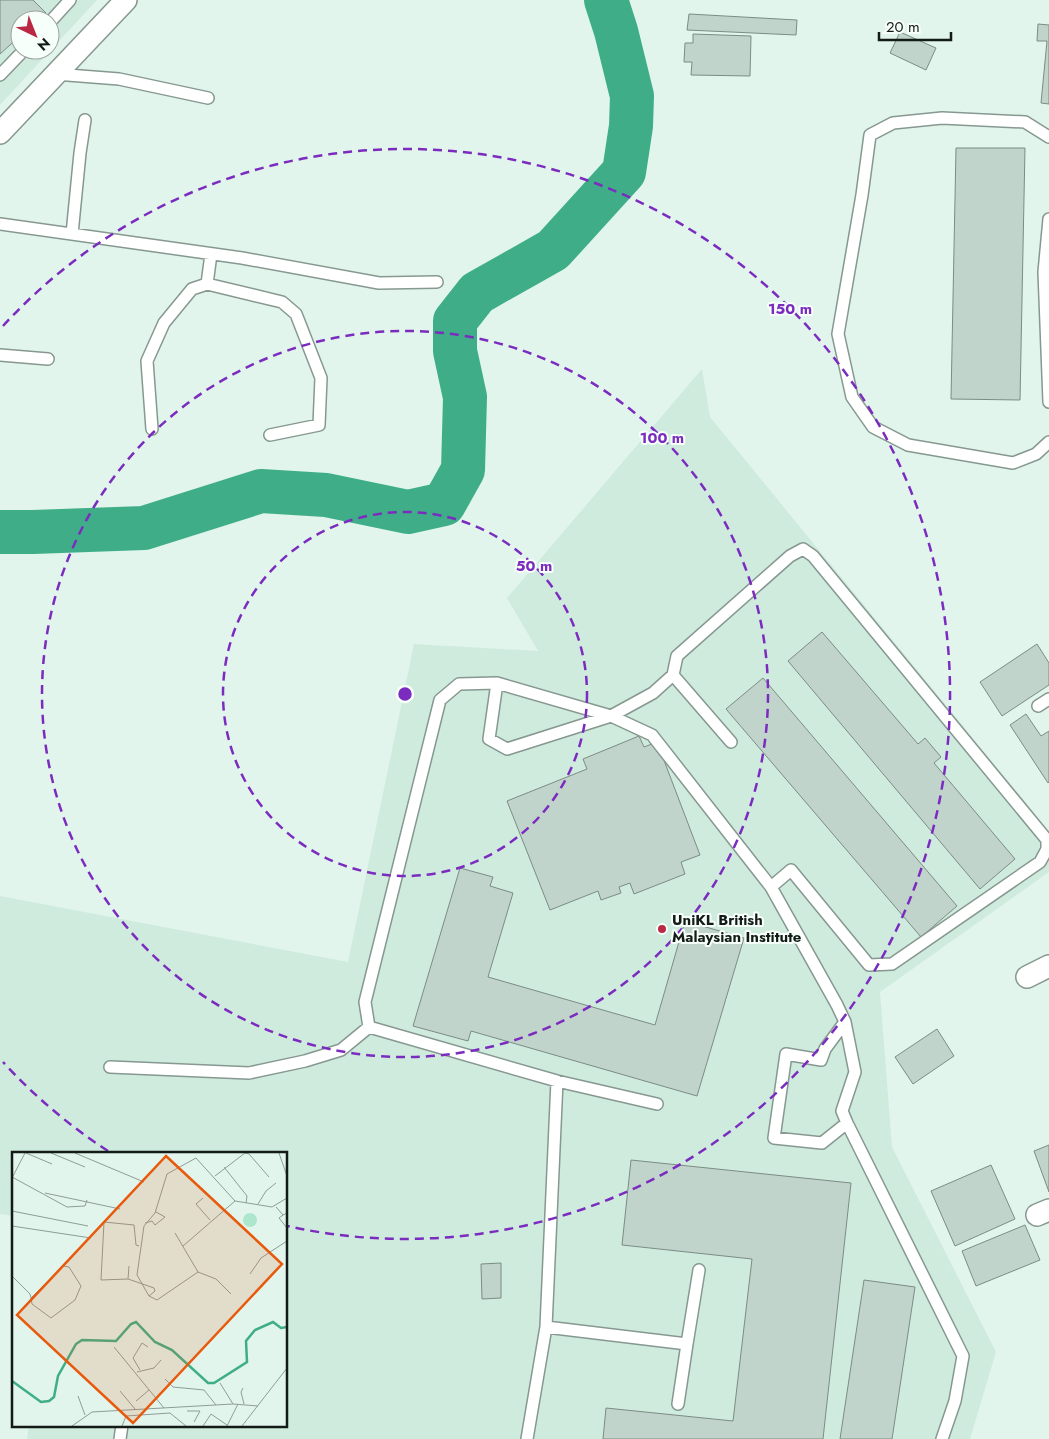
<svg xmlns="http://www.w3.org/2000/svg" width="1049" height="1439" font-family="Jost,sans-serif">
	<style>
		.built { fill: #cfebde; fill-rule: evenodd }
		.lines { fill: none; stroke-linecap: round; stroke-linejoin: round }
		.river { stroke: #3fae88; stroke-width: 44 }
		.building { fill: #c1d4cb; stroke: #7b8c84 }
		.lane-casing { stroke: #869890; stroke-width: 14 }
		.street-casing { stroke: #869890; stroke-width: 24 }
		.lane { stroke: #fff; stroke-width: 11 }
		.street { stroke: #fff; stroke-width: 21 }
		.ring { fill: none; stroke: #7b2cbf; stroke-width: 2.5; stroke-dasharray: 9 6 }
		.poi-dot { fill: #ba2843; stroke: #f7fffb; stroke-width: 2 }
		.labels { text-anchor: middle; dominant-baseline: central; stroke-width: 4; stroke-linejoin: round; paint-order: stroke }
		.poi-label { font-size: 15px; font-weight: bold; fill: #131a17; stroke: #f7fffb; text-anchor: start }
		.inset-river { fill: none; stroke: #3fae88; stroke-width: 2.5 }
		.inset-road { fill: none; stroke: #8f9d97; stroke-width: 1 }
		.view { fill: #e8590c; fill-opacity: 0.15; stroke: #e8590c; stroke-width: 2.5 }
		.inset-edge { fill: none; stroke: #131a17; stroke-width: 2.5 }
		.centre { fill: #7b2cbf; stroke: #f7fffb; stroke-width: 2.5 }
		.ring-label { font-size: 15px; text-anchor: middle; font-weight: bold; fill: #7b2cbf; stroke: #f7fffb; stroke-width: 4; stroke-linejoin: round; paint-order: stroke }
	</style>
	<rect width="100%" height="100%" fill="#e1f5ec"/>
	<path class="built" d="M0 0H97L0 105ZM20 20H50V50H20Z
		M702 369 710 417 1049 831V872L880 992 892 1147 996 1352 970 1439H27L29 1425H286V1153H14V1216L0 1214V896L348 962 414 644 538 651 507 598Z"/>
	<g class="lines">
		<path class="river" d="M0 532H33L144 528 261 491 326 495 408 512 444 504 463 470 465 397 455 351V321L477 293 553 250 624 172 631 126 632 96 616 31 606 0"/>
	</g>
	<path class="building" d="M0 0H33L46 13 38 20H20V36L0 54Z
		M689 14 797 20 796 35 687 30Z
		M1038 24 1049 25V104L1041 103 1047 41H1037Z
		M900 32 936 48 926 70 890 53Z
		M693 34 751 36 750 76 691 75 692 62H684L685 43H693Z
		M956 148H1025L1020 400 951 399Z
		M822 632 918 744 925 738 941 757 934 763 1015 859 980 889 788 661Z
		M1037 644 1049 663V685L1002 716 980 682Z
		M763 678 957 906 921 937 726 709Z
		M1026 714 1041 736 1049 731V782L1048 783 1010 725Z
		M639 736 644 747 657 742 700 855 681 862 685 874 634 894 630 883 619 887 621 893 601 900 598 891 550 910 507 801 587 769 583 759Z
		M460 868 493 877 490 886 513 893 488 977 655 1025 685 921 744 938 697 1096 471 1031 468 1041 413 1026Z
		M937 1029 954 1056 913 1084 895 1057Z
		M1049 1145V1192L1034 1151Z
		M631 1160 851 1183 823 1439H603L606 1408 733 1421 752 1259 622 1245Z
		M991 1165 1015 1219 955 1246 931 1191Z
		M1025 1225 1040 1260 976 1286 962 1251Z
		M501 1263V1298L482 1299 481 1264Z
		M864 1280 915 1287 892 1439H840Z"/>
	<g class="lines">
		<defs>
			<path id="lane" d="M50 22 70 0
				M55 74 119 79 208 98
				M0 75 24 50
				M1049 137 1025 122 942 118 893 123 870 135 862 195 838 334 852 397 873 427 908 445 1013 463 1036 454 1049 442
				M1049 219 1044 272 1049 402
				M0 224 242 258 379 283 437 282
				M72 234 80 153 85 120
				M207 284 282 302 296 314 321 378 319 425 270 435
				M0 355 48 359
				M152 429 147 361 164 323 192 289 207 284 211 254
				M673 675 677 656 790 556 803 549 813 556 1047 840V849L1040 862 892 964 869 965 791 870 771 887
				M497 683 489 739 507 749 611 716 653 693 673 675 731 742
				M1038 706 1049 699
				M845 1022 825 1049 821 1060 786 1054 774 1138 822 1143 847 1123
				M369 1027 365 1002 440 700 459 684 497 683 611 716 652 735 771 887 837 1005 845 1022 855 1072 842 1111 847 1123 963 1356 955 1401 942 1439
				M110 1067 249 1073 305 1061 341 1050 369 1027 557 1081 657 1104
				M546 1327 687 1344 678 1404
				M687 1344 699 1270
				M120 1439 122 1425
				M527 1439 546 1327 557 1081"/>
			<path id="street" d="M0 133 126 0
				M1027 977 1049 966
				M1037 1215 1049 1210"/>
		</defs>
		<use href="#lane" class="lane-casing"/>
		<use href="#street" class="street-casing"/>
		<use href="#lane" class="lane"/>
		<use href="#street" class="street"/>
	</g>
	<g class="ring">
		<circle cx="405" cy="694" r="182"/>
		<circle cx="405" cy="694" r="363"/>
		<path d="M108 1151A545 545 0 0 1 3 1062M3 326A545 545 0 1 1 287 1226"/>
	</g>
	<circle class="poi-dot" cx="662" cy="929" r="5"/>
	<g class="labels">
		<g class="poi-label">
			<text x="672" y="920">UniKL British<tspan x="672" dy="17">Malaysian Institute</tspan></text>
		</g>
	</g>
	<g transform="translate(12 1152)">
		<rect width="275" height="275" fill="#e1f5ec"/>
		<path d="M231 68a7 7 0 1 1 14 0a7 7 0 1 1-14 0Z" fill="#abe6cd"/>
		<path class="inset-river" d="M0 229 29 250 37 249 42 245 46 224 64 192 70 188 104 189 119 172 124 170 143 190 160 198 196 231H202L235 210 234 189 243 178 261 170 269 176 275 175"/>
		<path class="inset-road" d="M14 1 40 12M39 1 73 15M63 1 132 30M267 1 275 24M212 15 235 44 234 51M203 24 233 1 237 2 257 25M0 25 55 55 73 54 75 48M0 26 13 1M33 41 108 57M191 46 184 52 198 68M246 52 254 39 264 31M264 55 271 63 275 61M0 59 76 74M271 63 267 66 275 76M133 71 140 69 143 73 153 65 144 60M0 74 79 86M163 81 186 120 204 127 219 142M171 94 223 49M117 114 116 127 142 136 143 139 137 144M186 120 145 148 137 144 125 123 132 74 143 61 155 22 184 6 223 49 260 55 275 46M238 122 249 106 275 89M0 124 18 142 19 146 20 152 39 166 63 148 69 134 57 115 51 114 19 146M116 127 89 128 92 70 122 73 124 93 127 94M102 195 152 256M128 218 121 206 130 191 136 195M125 220 142 216 149 208M153 227 161 235 192 238 204 253M208 231 221 252M231 236 229 240 232 252M108 239 123 257M66 244 73 263M124 249 137 238M175 259H188L182 270M60 274 80 260 221 252 246 254M110 274 114 264 158 261 174 274M191 274 199 262 215 273M215 274 226 252M230 274 275 216"/>
		<path class="view" d="M154 4 270 112 121 271 5 163Z"/>
		<rect width="275" height="275" class="inset-edge"/>
	</g>
	<circle cx="405" cy="694" r="8" class="centre"/>
	<g class="ring-label">
		<text x="790" y="314">150 m</text>
		<text x="662" y="443">100 m</text>
		<text x="534" y="571">50 m</text>
	</g>
	<g transform="translate(35 35) rotate(137)"><circle r="24" fill="#f7fffb" stroke="#9ca3a0"/>
	<path d="M0-4L9 19L0 12L-9 19Z" fill="#ba2843"/>
	<text y="-8" font-size="14" font-weight="bold" text-anchor="middle" fill="#131a17">N</text>
	</g>
	<path d="M879 32v8h72v-8" fill="none" stroke="#131a17" stroke-width="2.5"/>
	<text x="886" y="32" font-size="15" fill="#131a17" stroke="#f7fffb" stroke-width="4" paint-order="stroke">20 m</text>
</svg>
